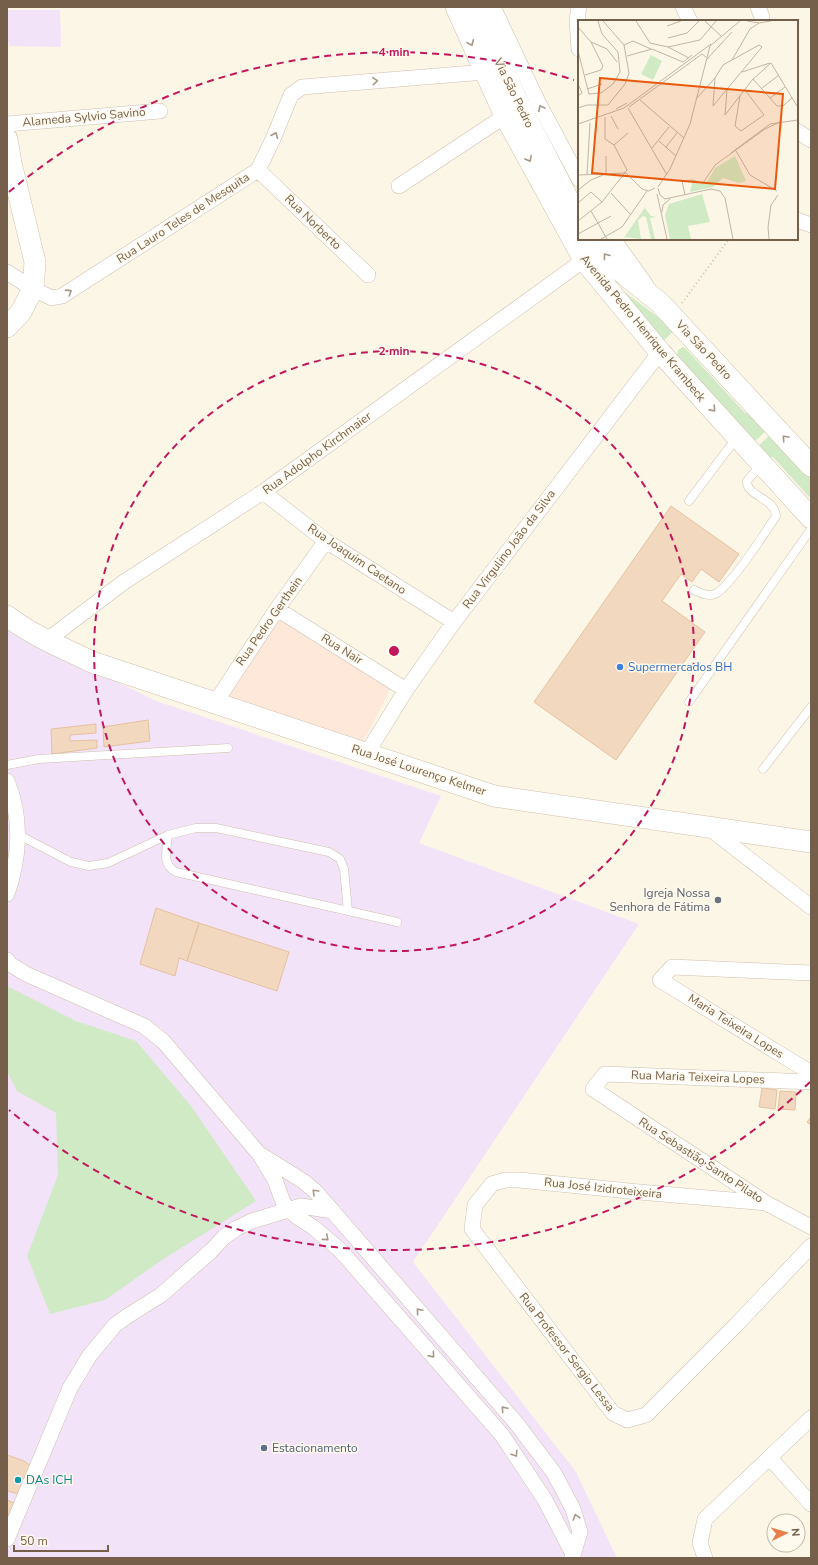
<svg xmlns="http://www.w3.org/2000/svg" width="818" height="1565" font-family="'Nunito Sans',sans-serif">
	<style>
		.commercial { fill: #fde8da }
		.education { fill: #f3e3f9 }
		.green { fill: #cfeac4 }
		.building { fill: #f2d8be; stroke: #e5c19e }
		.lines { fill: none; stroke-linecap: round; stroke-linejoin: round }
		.lane-casing { stroke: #cebfac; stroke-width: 9 }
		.street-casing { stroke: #cebfac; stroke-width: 16 }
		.secondary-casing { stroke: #d1c0a9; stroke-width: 22 }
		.path { stroke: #d7bca0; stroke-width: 2; stroke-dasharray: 1 3; stroke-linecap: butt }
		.lane { stroke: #fff; stroke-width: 8 }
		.street { stroke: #fff; stroke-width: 15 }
		.secondary { stroke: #fff; stroke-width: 21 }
		.oneway { stroke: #a69789 }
		.ring { fill: none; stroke: #c2185b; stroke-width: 2; stroke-dasharray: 7 5 }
		.shop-dot { fill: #3f7fe0; stroke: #fffaed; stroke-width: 1.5 }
		.worship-dot { fill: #6b7280; stroke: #fffaed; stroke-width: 1.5 }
		.service-dot { fill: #5c6f8a; stroke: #fffaed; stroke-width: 1.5 }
		.culture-dot { fill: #0f9aa8; stroke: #fffaed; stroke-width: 1.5 }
		.labels { text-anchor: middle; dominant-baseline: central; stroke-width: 3; stroke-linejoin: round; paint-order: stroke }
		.street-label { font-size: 12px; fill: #765f4a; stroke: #fffaed }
		.shop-label { font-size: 12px; fill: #366cbe; stroke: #fffaed; text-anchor: start }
		.worship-label { font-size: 12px; fill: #5b616d; stroke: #fffaed; text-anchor: end }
		.service-label { font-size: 12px; fill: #4e5e75; stroke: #fffaed; text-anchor: start }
		.culture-label { font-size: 12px; fill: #0d838f; stroke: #fffaed; text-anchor: start }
		.inset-road { fill: none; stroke: #c2b5a3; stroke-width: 1 }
		.view { fill: #e8590c; fill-opacity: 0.15; stroke: #e8590c; stroke-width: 2 }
		.inset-edge { fill: none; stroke: #765f4a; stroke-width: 2 }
		.centre { fill: #c2185b; stroke: #fffaed; stroke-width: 2 }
		.ring-label { font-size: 12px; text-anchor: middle; font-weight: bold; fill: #c2185b; stroke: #fffaed; stroke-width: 3; stroke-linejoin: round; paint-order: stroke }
	</style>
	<rect width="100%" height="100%" fill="#fcf6e6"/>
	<path class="commercial" d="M277 618 391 688 362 744 227 697Z"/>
	<path class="education" d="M7 10H60L61 47 9 46 7 30Z
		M7 624 25 636 156 701 441 796 419 843 639 924 413 1262 576 1472 617 1558H7Z"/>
	<path class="green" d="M606 278 675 330 661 343Z
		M683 347 687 350 745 413 753 414 767 430 751 445 677 357 678 350Z
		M771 434 811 479V499L773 457 761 456 755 449Z
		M7 986 76 1021 136 1041 191 1106 256 1201 162 1260 105 1300 50 1314 27 1256 58 1175 56 1113 17 1091 7 1071Z"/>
	<path class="building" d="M671 506 739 554 719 582 701 569 692 582 681 574 662 601 705 632 616 760 534 702Z
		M148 720 150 741 104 747 103 727Z
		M96 724V733L70 735V741L97 740V748L52 754 51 729Z
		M156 908 199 923 187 961 179 958 175 976 140 964Z
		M199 923 289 952 277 991 187 961Z
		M762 1088 777 1090 775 1109 759 1107Z
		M780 1091 796 1092 795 1110 778 1109Z
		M811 1117V1125L807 1122Z
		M7 1455 24 1461 34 1468 23 1495 7 1491Z
		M7 1500 14 1503 7 1520Z"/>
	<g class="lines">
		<defs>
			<path id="lane" d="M689 501 737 437
				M694 590C701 593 707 597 715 594 730 587 765 533 776 516 775 498 746 496 747 481L761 464
				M689 702 811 529
				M7 765 39 759 228 748
				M763 769 811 707
				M17 834 71 862 89 866 108 863 168 835 196 828H216L329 852 340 859 344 869 348 911
				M168 835C167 850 161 864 176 872L397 922"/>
			<path id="street" d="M493 7 538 102 579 179
				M579 7 577 20 579 49
				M683 7 690 21
				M758 7 762 17
				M7 124 160 111
				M797 131 811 140
				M258 170 368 275
				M399 186 505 116
				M797 220 811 225
				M613 239 646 285
				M7 272 33 289 52 298 62 296 258 170 273 139 291 95 302 87 485 72
				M263 492 326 541 454 622
				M277 609 406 690
				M46 641 124 582 263 492 584 260
				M215 703 277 609 326 541
				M367 753 406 690 454 622 660 352
				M7 781C22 817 20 857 7 894
				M709 828 811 907
				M7 960 10 964 26 974 144 1026 163 1041 260 1155 275 1180 283 1202 288 1209 297 1217 313 1227 340 1250 502 1435 545 1500 573 1554
				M811 973 672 967 660 980 811 1073
				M811 1082 605 1074 593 1089 766 1203 811 1227
				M263 1156 303 1181 315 1191 517 1424 554 1473 573 1509 580 1532 572 1558
				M766 1203 639 1192 519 1180H505L492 1184 475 1205 472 1229 613 1413 627 1420 646 1415 736 1325 811 1246
				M770 1458 811 1504
				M7 1539 70 1388 90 1355 115 1325 126 1317 161 1295 211 1251 224 1237 237 1228 252 1221 301 1206 333 1211
				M705 1558 700 1543 705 1519 811 1418"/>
			<path id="secondary" d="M456 7 505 116 584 260 660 352 811 518
				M475 7 516 98 579 220
				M7 139 11 163 35 262 33 289 21 312 7 327
				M593 239 613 265 660 303 811 466
				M7 616C33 636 63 648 92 662L494 796 811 842"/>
		</defs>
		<use href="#lane" class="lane-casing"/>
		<use href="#street" class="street-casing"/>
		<use href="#secondary" class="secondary-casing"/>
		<path class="path" d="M682 303 729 239"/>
		<use href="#lane" class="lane"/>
		<use href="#street" class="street"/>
		<use href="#secondary" class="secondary"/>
	</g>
	<defs><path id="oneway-chevron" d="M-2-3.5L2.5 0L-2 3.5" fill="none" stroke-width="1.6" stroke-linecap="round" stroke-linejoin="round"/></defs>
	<g class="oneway">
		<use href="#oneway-chevron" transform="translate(471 43) rotate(66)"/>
		<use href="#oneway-chevron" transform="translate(375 81) rotate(-5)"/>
		<use href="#oneway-chevron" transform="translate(541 108) rotate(-118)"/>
		<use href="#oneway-chevron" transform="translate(275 135) rotate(-67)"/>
		<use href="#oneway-chevron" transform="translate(529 159) rotate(61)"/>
		<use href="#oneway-chevron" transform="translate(606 256) rotate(-128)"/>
		<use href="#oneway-chevron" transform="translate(69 292) rotate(-33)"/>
		<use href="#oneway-chevron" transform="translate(713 409) rotate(48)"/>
		<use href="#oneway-chevron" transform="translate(785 438) rotate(-133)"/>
		<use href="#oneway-chevron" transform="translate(315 1192) rotate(-135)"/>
		<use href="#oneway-chevron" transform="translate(326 1238) rotate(41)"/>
		<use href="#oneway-chevron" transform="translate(419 1311) rotate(-131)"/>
		<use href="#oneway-chevron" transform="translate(432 1355) rotate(49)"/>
		<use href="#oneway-chevron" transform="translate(504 1409) rotate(-131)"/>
		<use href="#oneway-chevron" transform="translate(515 1454) rotate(57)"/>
		<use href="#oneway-chevron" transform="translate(576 1517) rotate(-107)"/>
	</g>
	<g class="ring">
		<circle cx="394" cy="651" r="300"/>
		<path d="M810 1082A599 599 0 0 1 9 1110M9 192A599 599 0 0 1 574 80"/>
	</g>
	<circle class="shop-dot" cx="620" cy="667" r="4"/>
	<circle class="worship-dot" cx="718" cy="900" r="4"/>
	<circle class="service-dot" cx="264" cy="1448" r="4"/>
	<circle class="culture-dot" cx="18" cy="1480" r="4"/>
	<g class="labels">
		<g class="street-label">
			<text transform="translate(514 93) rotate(64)">Via São Pedro</text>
			<text transform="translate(84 117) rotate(-5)">Alameda Sylvio Savino</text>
			<text transform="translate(183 218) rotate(-33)">Rua Lauro Teles de Mesquita</text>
			<text transform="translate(313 222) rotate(44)">Rua Norberto</text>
			<text transform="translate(643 328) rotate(50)">Avenida Pedro Henrique Krambeck</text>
			<text transform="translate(704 350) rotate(47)">Via São Pedro</text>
			<text transform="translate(317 453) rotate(-36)">Rua Adolpho Kirchmaier</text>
			<text transform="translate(509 549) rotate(-53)">Rua Virgulino João da Silva</text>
			<text transform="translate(357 559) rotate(34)">Rua Joaquim Caetano</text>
			<text transform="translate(269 621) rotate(-55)">Rua Pedro Gerthein</text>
			<text transform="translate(342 649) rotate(32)">Rua Nair</text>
			<text transform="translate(419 770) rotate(18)">Rua José Lourenço Kelmer</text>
			<text transform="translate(736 1026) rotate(32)">Maria Teixeira Lopes</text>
			<text transform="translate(698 1077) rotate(2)">Rua Maria Teixeira Lopes</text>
			<text transform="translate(701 1160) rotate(33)">Rua Sebastião Santo Pilato</text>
			<text transform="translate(603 1188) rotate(6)">Rua José Izidroteixeira</text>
			<text transform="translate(567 1352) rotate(52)">Rua Professor Sergio Lessa</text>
		</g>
		<g class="shop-label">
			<text x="628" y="667">Supermercados BH</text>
		</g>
		<g class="worship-label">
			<text x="710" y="893">Igreja Nossa<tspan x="710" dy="14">Senhora de Fátima</tspan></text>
		</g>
		<g class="service-label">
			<text x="272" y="1448">Estacionamento</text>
		</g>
		<g class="culture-label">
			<text x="26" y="1480">DAs ICH</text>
		</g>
	</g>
	<g transform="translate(578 20)">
		<rect width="220" height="220" fill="#fcf6e6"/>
		<path d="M73 35 84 41 75 60 63 54ZM157 136 168 161 161 163 145 158 135 167 112 172 114 163 128 164 137 148ZM124 174 132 202 110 206 113 219H92L87 195 91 184ZM68 186 67 188 73 196 79 197 72 198 77 219H73L68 197 65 196 60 200 63 219 47 217 45 219Z" fill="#cfeac4"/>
		<path class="inset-road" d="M58 1 72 23 90 27 122 20 138 1M127 1 143 16M169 1 181 3 193 1M89 6 103 1M0 7 13 22 29 29 39 42M90 18 109 13 121 1M46 25 55 21 73 29M90 27 111 38M0 31 11 74 23 73 35 64 42 52 40 32 24 14 20 1M49 36 74 29 105 42 114 35M129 39 154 12M154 40 172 9 181 3M193 43 219 86M164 52 192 43M7 55 23 50 25 46 13 22M175 59 199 86H205L214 78M0 64 4 73 0 76M184 68 201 55M9 69 24 64M162 76 157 106 163 111 186 95 167 70M119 78 137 58 145 45 181 25 184 27M192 78 207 67M62 80 106 118M135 86 184 27M135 86 137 58M51 87 124 34 128 37M0 88 9 85H30L47 64 51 53 46 25 25 1M50 88 89 155M38 89 49 83M147 95 175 59 193 43M147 95 149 70M33 96 40 109M0 104 46 88 133 24M81 121 98 136M36 125 50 113M88 127 99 113M74 128 91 107M158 131 172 155 199 171M153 133 192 104 220 100M28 154V136M0 155 48 153 64 169 71 171 77 168M9 155 12 103M80 167 92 149 112 104 132 26 162 1M80 168 82 175 87 179 133 169 142 171 147 178 155 219M0 170 13 160 25 155M33 173 52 194M79 174 89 219M107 175 104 161 114 160 125 163 137 145 187 109 202 102M0 183 13 172 24 182M13 191 29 219M84 192 85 185 92 179M0 201 24 182 49 150 36 125 27 119V97M0 214 33 196M23 219 44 207 69 171M191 219 190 207 193 185 200 175"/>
		<path class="view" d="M22 58 205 74 197 169 14 153Z"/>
		<rect width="220" height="220" class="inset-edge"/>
	</g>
	<circle cx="394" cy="651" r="6" class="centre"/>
	<g class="ring-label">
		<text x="394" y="56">4 min</text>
		<text x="394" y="355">2 min</text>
	</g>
	<rect width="818" height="1565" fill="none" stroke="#765f4a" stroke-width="16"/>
	<g transform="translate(786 1533) rotate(85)"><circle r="19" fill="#fffaed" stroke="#c8bcac"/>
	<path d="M0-3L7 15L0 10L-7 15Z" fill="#e67f4b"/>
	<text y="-6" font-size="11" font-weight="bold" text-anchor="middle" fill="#765f4a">N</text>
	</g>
	<path d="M14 1545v6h94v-6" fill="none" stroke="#765f4a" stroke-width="2"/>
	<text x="20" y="1545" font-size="12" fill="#765f4a" stroke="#fffaed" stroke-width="3" paint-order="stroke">50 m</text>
</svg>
